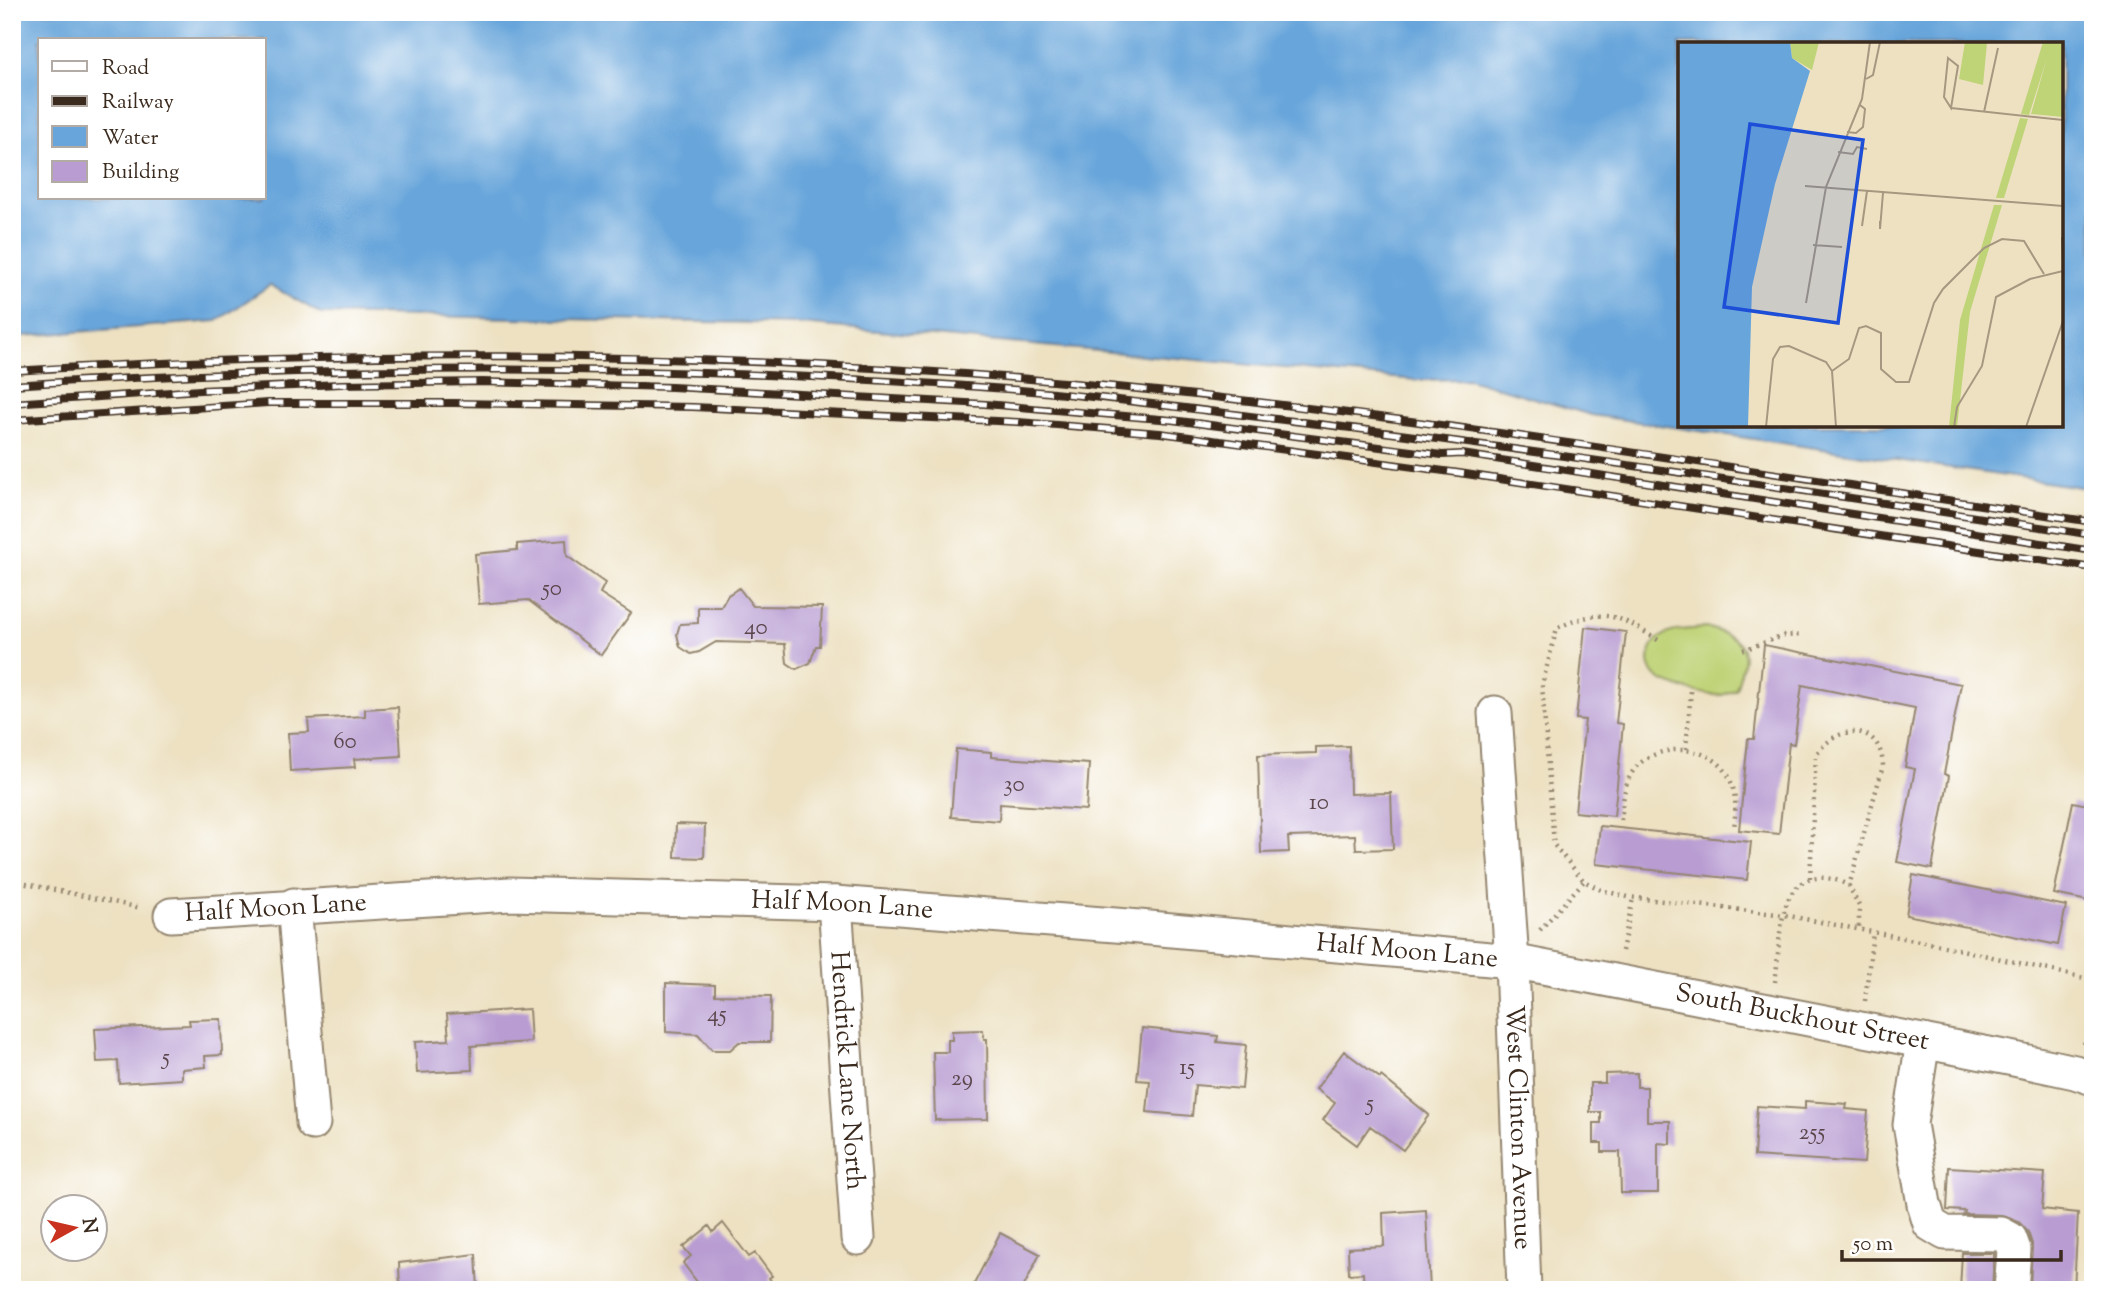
<svg xmlns="http://www.w3.org/2000/svg" width="2105" height="1302" font-family="'Sorts Mill Goudy',serif">
	<style>
		.green { fill: #bfd377; stroke: #7d7e4a; stroke-width: 2 }
		.water { fill: #68a5da; stroke: #52687c; stroke-width: 2; fill-rule: evenodd }
		.building { fill: #b89cd2 }
		.lines { fill: none; stroke-linecap: round; stroke-linejoin: round }
		.minor-casing { stroke: #948670; stroke-width: 37 }
		.path { stroke: #948670; stroke-width: 4.5; stroke-dasharray: 2 5; stroke-linecap: butt }
		.minor { stroke: #fff; stroke-width: 33 }
		.rail-casing { stroke: #3b2a1e; stroke-width: 8 }
		.rail { stroke: #fff; stroke-width: 5; stroke-dasharray: 16; stroke-linecap: butt }
		.labels { text-anchor: middle; dominant-baseline: central; stroke-width: 7; stroke-linejoin: round; paint-order: stroke }
		.number-label { font-size: 23px; fill: #5a464b }
		.street-label { font-size: 26px; fill: #3b2a1e; stroke: #fff }
		.inset-road { fill: none; stroke: #a69880; stroke-width: 2 }
		.view { fill: #1d4ed8; fill-opacity: 0.15; stroke: #1d4ed8; stroke-width: 3.5 }
		.inset-edge { fill: none; stroke: #3b2a1e; stroke-width: 3.5 }
	</style>
	<rect width="100%" height="100%" fill="#fff"/>
	<filter id="ink" filterUnits="userSpaceOnUse"><feTurbulence type="fractalNoise" baseFrequency=".0143" numOctaves="2"/><feDisplacementMap in="SourceGraphic" scale="14" xChannelSelector="R" yChannelSelector="G"/><feConvolveMatrix kernelMatrix="1 2 1 2 8 2 1 2 1" color-interpolation-filters="sRGB"/></filter>
	<filter id="wash" filterUnits="userSpaceOnUse"><feTurbulence type="fractalNoise" baseFrequency=".00686" numOctaves="4" result="noise"/><feDisplacementMap in="SourceGraphic" scale="28" xChannelSelector="R" yChannelSelector="G"/><feGaussianBlur stdDeviation="1.57" result="paint"/><feColorMatrix in="noise" values="0 0 0 0 0 0 0 0 0 0 0 0 0 0 0 0 0 1.4 0 .05"/><feComposite in="paint" operator="in"/></filter>
	<g filter="url(#wash)">
		<rect width="100%" height="100%" fill="#ede1c2"/>
		<path class="green" d="M1709 628C1751 642 1748 650 1736 689 1731 691 1725 695 1721 695 1711 697 1666 685 1658 678 1652 674 1649 666 1649 660 1651 628 1684 629 1709 628Z"/>
		<path class="water" d="M12 12H2093V489L1591 415 1469 379 1416 380 801 324 321 314 270 285 217 321 12 337ZM40 40H264V198H40ZM1680 44H2061V425H1680Z"/>
		<g id="blocks">
			<path class="building" d="M566 540 567 556 605 583 600 593 631 613 601 655 528 600 479 604 475 554 517 550V544Z
				M739 588 753 606 822 607 820 646H816L810 663 796 669 787 663 785 644 716 642 699 652 691 654 680 647 677 634 680 624 698 623V607H721L728 595Z
				M1585 627 1626 632 1616 723 1623 724 1614 816 1575 812 1585 720 1576 719Z
				M1764 645 1961 684 1944 774 1949 776 1932 869 1897 862 1915 769 1905 767 1915 708 1802 685 1794 744 1789 743 1779 834 1739 830 1748 739H1754Z
				M398 707 401 756 354 759 355 767 290 771 288 733 309 732 308 719 365 716V709Z
				M1349 746 1350 794 1391 793 1393 849 1356 850 1355 835 1288 837 1289 852 1261 853 1258 755 1316 753V747Z
				M956 749 991 752V757L1089 764 1086 810 1000 804 999 821 951 817Z
				M2073 802 2093 806V902L2054 894Z
				M676 824 705 825 704 858 675 857Z
				M1600 826 1751 842 1747 880 1596 864Z
				M1913 875 2066 906 2058 945 1906 915Z
				M666 983 715 985V995L771 996 770 1042H739L730 1050H712L698 1034 666 1032Z
				M529 1009 531 1042 471 1046 472 1070 417 1073 415 1042 449 1040 447 1014Z
				M221 1019 222 1055 205 1056 206 1067 182 1069V1079L119 1083 118 1061 97 1062 95 1029 190 1025 189 1020Z
				M1142 1028 1218 1036 1217 1042 1246 1045 1242 1089 1195 1085 1192 1116 1147 1112 1150 1081 1137 1080Z
				M983 1030 984 1039H987L988 1119 935 1120 933 1052H948V1040H952V1031Z
				M1344 1051 1380 1078 1381 1076 1429 1115 1403 1150 1370 1126 1357 1145 1323 1120 1335 1103 1316 1089Z
				M1637 1073V1087H1647V1121H1670V1144L1658 1143V1193H1621L1620 1152H1602V1143H1594V1123H1601V1112H1590V1083H1605V1074Z
				M1805 1101 1847 1104 1846 1109 1868 1111 1864 1163 1754 1156 1757 1106 1805 1109Z
				M1949 1167 2045 1173 2042 1209 2078 1213 2074 1290H2030L2032 1244 2028 1232 2019 1222 2001 1215 1964 1214 1965 1211 1947 1210Z
				M1426 1210 1430 1290H1364L1363 1273 1349 1274 1348 1248 1384 1246 1383 1213Z
				M723 1223 749 1257 755 1253 772 1276 769 1278 778 1290H703L683 1263 691 1256 683 1247 709 1226 713 1232Z
				M1000 1233 1040 1254 1022 1290H971Z
				M1962 1253H1994L1992 1290H1960Z
				M476 1254 478 1290H400L399 1263Z"/>
		</g>
	</g>
	<g filter="url(#ink)">
		<use href="#blocks" fill-opacity="0" stroke="#948670" stroke-width="2"/>
		<g class="lines">
			<defs>
				<g id="minor">
					<path id="s1" d="M1495 713 1512 961 1524 1290"/>
					<path id="s2" d="M835 903 858 1238"/>
					<path d="M294 905 313 1123"/>
					<path id="s3" d="M171 915 510 894 835 903 1128 926 1512 961 2014 1059 2075 1072 2093 1078"/>
					<path d="M1923 1041 1910 1124 1924 1204 1930 1224 1945 1233 2001 1234 2010 1239 2014 1250 2011 1290"/>
				</g>
			</defs>
			<use href="#minor" class="minor-casing"/>
			<path class="path" d="M1658 640C1616 614 1604 607 1557 628L1542 685 1554 845 1584 881 1601 890 1628 897 1784 915 1940 945 2093 980
				M1743 650 1783 636 1801 635
				M1686 749 1691 690
				M1621 820C1623 807 1623 790 1629 778 1646 741 1709 741 1728 775 1737 792 1736 810 1734 828
				M1810 878 1816 755C1836 724 1881 721 1883 766L1849 886
				M12 881 141 908
				M1540 930 1584 881
				M1622 951 1633 898
				M1775 982C1779 956 1778 924 1788 900 1799 874 1828 873 1849 886L1859 906V930
				M1865 1001 1873 932
				M2084 1044 2093 1012"/>
			<use href="#minor" class="minor"/>
			<defs>
				<path id="rail" d="M12 371C355 349 699 351 1041 380 1393 410 1743 470 2093 522
					M12 385C348 363 685 364 1020 390 1097 396 1174 407 1250 416 1532 448 1812 492 2093 535
					M12 403 200 390 341 384 483 382 672 387 985 404 1172 420 1442 455 1462 454 2093 551
					M12 420 268 403H454L693 407 1018 422 1160 433 1459 473 2093 568"/>
			</defs>
			<use href="#rail" class="rail-casing"/>
			<use href="#rail" class="rail"/>
		</g>
	</g>
	<g class="labels">
		<g class="number-label">
			<text x="552" y="589">50</text>
			<text x="756" y="628">40</text>
			<text x="345" y="742">60</text>
			<text x="1014" y="785">30</text>
			<text x="1319" y="803">10</text>
			<text x="717" y="1015">45</text>
			<text x="166" y="1058">5</text>
			<text x="1187" y="1068">15</text>
			<text x="962" y="1079">29</text>
			<text x="1370" y="1104">5</text>
			<text x="1812" y="1133">255</text>
		</g>
		<g class="street-label">
			<text stroke="none"><textPath href="#s3" startOffset="672">Half Moon Lane</textPath></text>
			<text stroke="none"><textPath href="#s3" startOffset="105">Half Moon Lane</textPath></text>
			<text stroke="none"><textPath href="#s3" startOffset="1239">Half Moon Lane</textPath></text>
			<text stroke="none"><textPath href="#s3" startOffset="1640">South Buckhout Street</textPath></text>
			<text stroke="none"><textPath href="#s2" startOffset="168">Hendrick Lane North</textPath></text>
			<text stroke="none"><textPath href="#s1" startOffset="415">West Clinton Avenue</textPath></text>
		</g>
	</g>
	<g transform="translate(1678 42)">
		<rect width="385" height="385" fill="#ede1c2"/>
		<path d="M112 0H141L134 28 114 16ZM287 0 309 1 305 43 281 37ZM365 0H385V75L353 72 369 16 351 73 343 72ZM342 76 350 77 326 156H318ZM316 163H324L292 270 279 385H271L282 278Z" fill="#bfd377"/>
		<path d="M0 0H112L114 16 132 29 97 142 74 245 70 385H0Z" fill="#68a5da"/>
		<path class="inset-road" d="M270 16 280 24 273 66 266 55ZM188 37 195 33 202 0M273 66 385 78M306 70 320 6M169 90 178 91 185 85 187 67 182 63M160 110 175 112 179 105 189 107M127 144 385 164M202 179V187L205 151M184 184 189 149M384 195 385 221M135 203 164 205M128 261 148 145 184 57 192 0M154 329 171 317 181 286 188 284 203 291V327L218 340H231L256 261 265 247 306 206 324 197 346 199 366 232M88 385 95 317 102 305 111 304 148 320 154 329 158 385M276 385 279 365 304 324 318 255 352 237 385 229M348 385 385 279"/>
		<path class="view" d="M72 82 185 98 160 281 46 265Z"/>
		<rect width="385" height="385" class="inset-edge"/>
	</g>
	<rect width="2105" height="1302" fill="none" stroke="#fff" stroke-width="42"/>
	<rect x="38" y="38" width="228" height="161" fill="#ffffff" stroke="#b1aaa5" stroke-width="2"/>
	<rect x="52" y="61" width="35" height="10" fill="#ffffff" stroke="#b1aaa5" stroke-width="2"/>
	<text x="102" y="74" font-size="21" fill="#3b2a1e">Road</text>
	<rect x="52" y="96" width="35" height="10" fill="#3b2a1e" stroke="#b1aaa5" stroke-width="2"/>
	<text x="102" y="108" font-size="21" fill="#3b2a1e">Railway</text>
	<rect x="52" y="126" width="35" height="21" fill="#68a5da" stroke="#b1aaa5" stroke-width="2"/>
	<text x="102" y="144" font-size="21" fill="#3b2a1e">Water</text>
	<rect x="52" y="161" width="35" height="21" fill="#b89cd2" stroke="#b1aaa5" stroke-width="2"/>
	<text x="102" y="178" font-size="21" fill="#3b2a1e">Building</text>
	<g transform="translate(74 1228) rotate(82)"><circle r="33" fill="#ffffff" stroke="#b1aaa5" stroke-width="2"/>
	<path d="M0-5L12 26L0 18L-12 26Z" fill="#c8321e"/>
	<text y="-10" font-size="19" font-weight="bold" text-anchor="middle" fill="#3b2a1e">N</text>
	</g>
	<path d="M1842 1250v10h219v-10" fill="none" stroke="#3b2a1e" stroke-width="3.5"/>
	<text x="1853" y="1250" font-size="21" fill="#3b2a1e" stroke="#ffffff" stroke-width="5" paint-order="stroke">50 m</text>
</svg>
